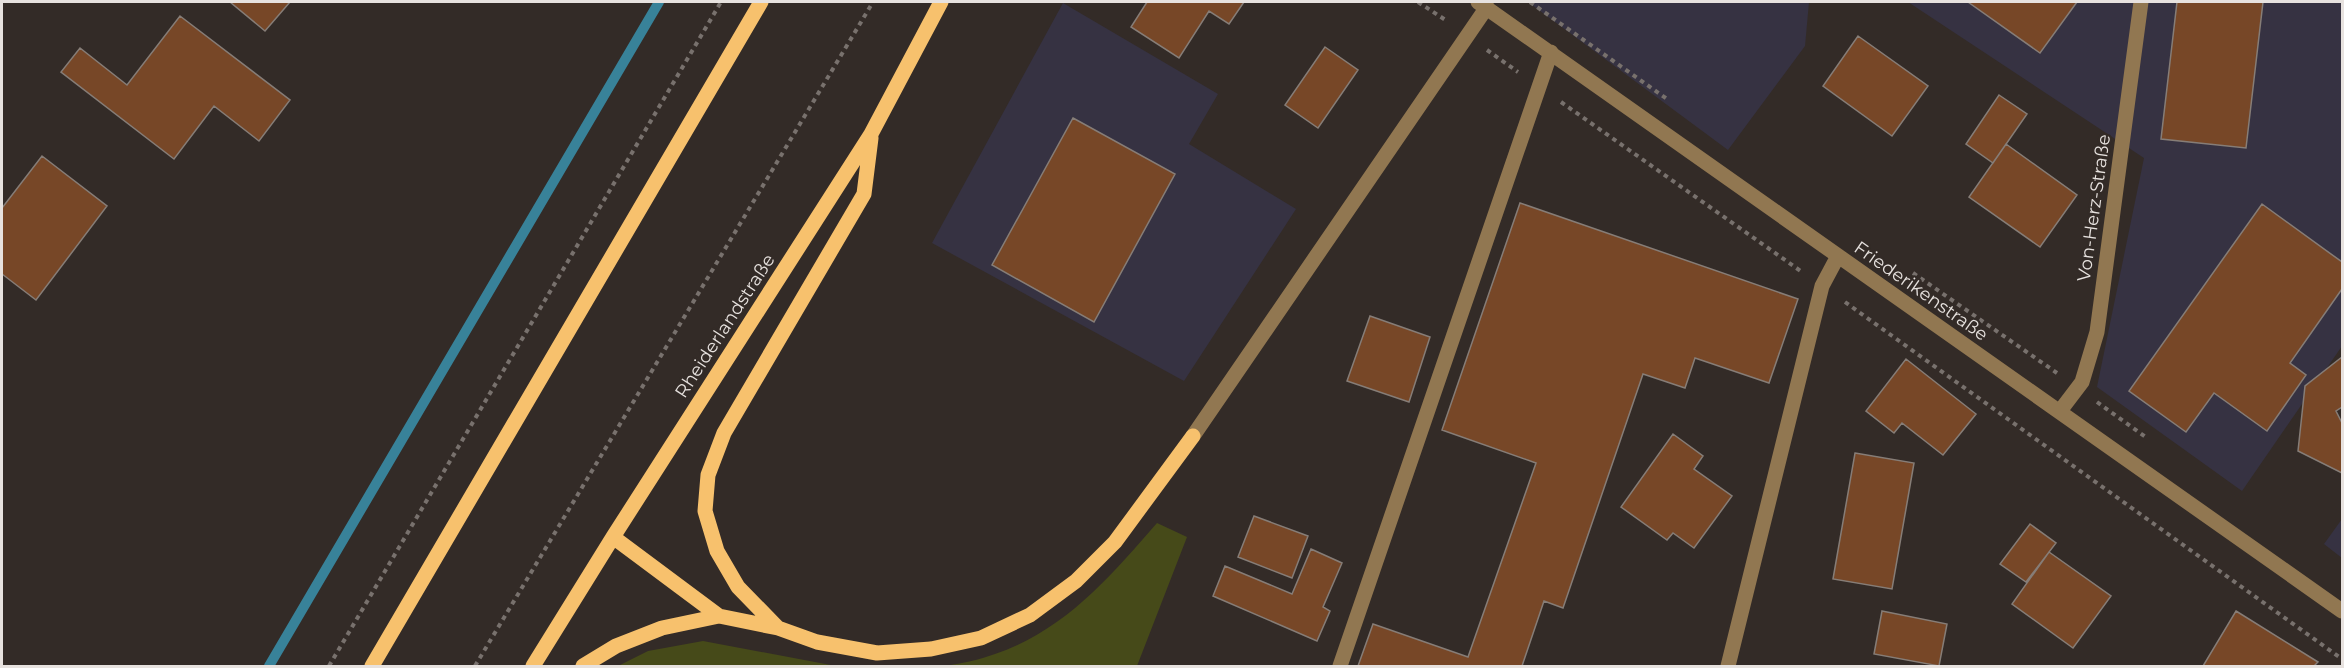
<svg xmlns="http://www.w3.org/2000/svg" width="2344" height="668" font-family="Montserrat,sans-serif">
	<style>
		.commercial { fill: #363242 }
		.green { fill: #464a19 }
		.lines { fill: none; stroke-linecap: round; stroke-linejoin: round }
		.stream { stroke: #388299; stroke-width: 10 }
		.building { fill: #774727; stroke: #867d77; stroke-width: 1.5 }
		.path { stroke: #78716d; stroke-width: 4; stroke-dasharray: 4.5 4.5; stroke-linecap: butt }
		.minor { stroke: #917751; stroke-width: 15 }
		.major { stroke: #f7c16d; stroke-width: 15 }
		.labels { text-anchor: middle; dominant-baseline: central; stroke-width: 4.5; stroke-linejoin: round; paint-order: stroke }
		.street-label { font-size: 18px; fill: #e7e2df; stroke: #332b27 }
	</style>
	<rect width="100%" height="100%" fill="#332b27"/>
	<path class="commercial" d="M1528 2H1809L1805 46 1728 150Z
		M1908 2H2342V346L2242 491 2097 387 2144 158Z
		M1063 3 1218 94 1189 144 1296 209 1184 381 932 243Z
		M2342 519V558L2324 544Z"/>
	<path class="green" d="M1157 523 1187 537 1137 666H946C962 663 979 660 995 654 1065 630 1110 577 1157 523Z
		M703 641 836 666H618L648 651Z"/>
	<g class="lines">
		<path class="stream" d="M269 666 659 2"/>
	</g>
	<path class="building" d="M230 2H290L265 31Z
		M1147 2H1244L1229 24 1209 11 1179 58 1131 27Z
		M1968 2H2077L2040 53Z
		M2177 2H2263L2246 148 2161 139Z
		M180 16 290 100 259 141 214 106 174 159 61 72 80 48 127 85Z
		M1858 36 1928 86 1892 136 1823 86Z
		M1325 47 1358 70 1318 128 1285 105Z
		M1999 95 2027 114 1993 163 1966 144Z
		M1073 118 1175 174 1094 322 992 265Z
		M2006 144 2077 195 2040 247 1969 197Z
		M42 156 107 206 36 300 2 274V208Z
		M1520 203 1798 299 1769 383 1695 358 1685 388 1643 374 1563 608 1544 601 1522 666H1358L1373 624 1468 657 1536 463 1442 430Z
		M2262 204 2342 262V289L2290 363 2306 375 2267 431 2214 393 2186 432 2129 391Z
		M1370 316 1430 337 1409 402 1347 381Z
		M2342 357V407L2336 411 2342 423V473L2298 451 2305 386Z
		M1906 359 1976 414 1943 455 1902 423 1894 433 1866 411Z
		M1673 434 1703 456 1694 469 1732 496 1694 548 1673 533 1667 540 1621 507Z
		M1855 453 1914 463 1892 589 1833 579Z
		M1254 516 1308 536 1292 578 1238 557Z
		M2030 524 2056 543 2026 582 2000 564Z
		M1311 549 1342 563 1323 607 1330 611 1317 641 1213 596 1225 566 1292 594Z
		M2049 552 2111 596 2073 648 2012 604Z
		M1882 611 1947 624 1939 666 1874 654Z
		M2236 611 2318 662 2314 666H2203Z"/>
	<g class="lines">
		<path class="path" d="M1418 2 1447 21
			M1530 2 1667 99
			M1487 50 1518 72
			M1561 102 1802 272
			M1913 273 2057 373
			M1845 302 2342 659
			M2097 402 2147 438
			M329 666 721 2
			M475 666 873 2"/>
		<path class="minor" d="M1478 2 2342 611
			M2060 411 2082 382 2097 332 2141 2
			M1193 436 1487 7
			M1340 666 1551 52
			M1728 666 1822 286 1838 256"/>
		<path class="major" d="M613 537 719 616
			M778 628 738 587 717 551 705 511 708 475 724 433 864 194 871 138
			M372 666 761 2
			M533 666 613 537 871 134 941 2
			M583 666 616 646 662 628 719 616 778 628 817 642 877 653 931 649 981 638 1030 615 1076 581 1115 542 1193 436"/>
	</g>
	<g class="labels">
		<g class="street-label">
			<text transform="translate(2094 208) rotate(-82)">Von-Herz-Straße</text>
			<text transform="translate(1921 291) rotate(35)">Friederikenstraße</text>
			<text transform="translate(725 326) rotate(-57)">Rheiderlandstraße</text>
		</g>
	</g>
	<rect width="2344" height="668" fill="none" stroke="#e7e2df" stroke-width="6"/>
</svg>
